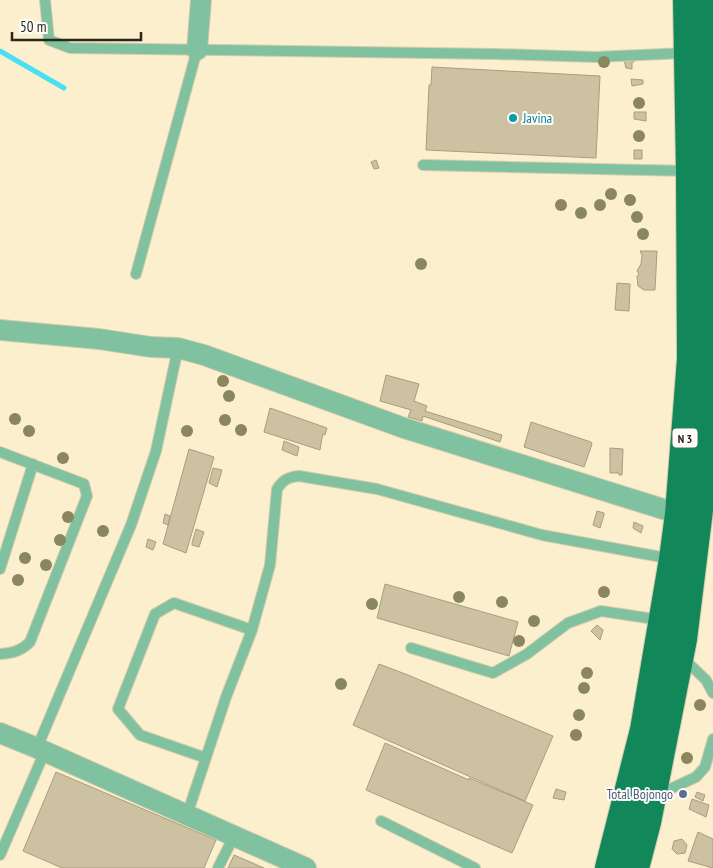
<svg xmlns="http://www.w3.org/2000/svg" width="713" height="868" font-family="'PT Sans Narrow',sans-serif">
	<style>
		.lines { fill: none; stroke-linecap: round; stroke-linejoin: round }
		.stream { stroke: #48e0f2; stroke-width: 5 }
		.building { fill: #ccc1a1; stroke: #a99d7e }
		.service-casing { stroke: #d5cbad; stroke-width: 12 }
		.minor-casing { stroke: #d5cbad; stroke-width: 22 }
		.trunk-casing { stroke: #d5cbad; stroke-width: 30 }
		.service { stroke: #80c19f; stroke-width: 10 }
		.minor { stroke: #80c19f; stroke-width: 20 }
		.trunk { stroke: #12875a; stroke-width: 28 }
		.tree { fill: #8a865e }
		.culture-dot { fill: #0f9aa8; stroke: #fdfdfd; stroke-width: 2 }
		.service-dot { fill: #5c6f8a; stroke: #fdfdfd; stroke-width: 2 }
		.labels { text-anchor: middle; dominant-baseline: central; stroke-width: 4; stroke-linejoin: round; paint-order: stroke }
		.shield { fill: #fdfdfd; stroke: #69665d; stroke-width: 1 }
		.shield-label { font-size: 12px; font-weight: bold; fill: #2a2619 }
		.culture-label { font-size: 14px; fill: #0d838f; stroke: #fdfdfd; text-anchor: start }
		.service-label { font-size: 14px; fill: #4e5e75; stroke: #fdfdfd; text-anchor: end }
	</style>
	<rect width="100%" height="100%" fill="#fbefce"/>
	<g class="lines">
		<path class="stream" d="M0 51 64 88"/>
	</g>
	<path class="building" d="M633 57 634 62H632V69L626 68 624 60Z
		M432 67 600 76 596 158 426 150 429 85H431Z
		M631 79 643 80V84L632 86Z
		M634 112H646V121L634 119Z
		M634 150H642V159H634Z
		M376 160 379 168 374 169 371 162Z
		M640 251H657L655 290H644L638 286 637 276 639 274 637 271 641 264 642 255Z
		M617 283 630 284 629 311 615 310Z
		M386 375 419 384 414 401 427 406 425 411 502 435 500 442 423 416 422 421 408 417 411 410 380 401Z
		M270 408 327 428 325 435 323 434 322 438 320 450 264 432Z
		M531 422 591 442 592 444 584 467 524 447Z
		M284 441 299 447 297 456 282 450Z
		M610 448 623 449 622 475H619V473H610Z
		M189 449 214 457 186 553 163 544Z
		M213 468 222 470 217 487 209 483Z
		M597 511 604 513V515L600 528 593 525Z
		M165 514 170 516 168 525 163 523Z
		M634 522 643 526 641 533 633 528Z
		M196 529 204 532 199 547 192 545V543Z
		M148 539 156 542 153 550 146 547Z
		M385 584 518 622 509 656 377 618Z
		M597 625 603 630 600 640 591 631Z
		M379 664 408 675 553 736 525 801 353 725Z
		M385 743 469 780V778L533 805 512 853 366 790Z
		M56 772 216 840 204 868H62L23 851Z
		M556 789 566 792 564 800 553 798Z
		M697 792 705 795 703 801 695 797Z
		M692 799 709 805 706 817 689 809Z
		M698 832 713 839V868L688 861Z
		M682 839 687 845 685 853 677 854 672 849 674 841Z
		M234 855 264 868H228Z"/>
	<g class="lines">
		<defs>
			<path id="service" d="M45 0 49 40 70 48 496 54 595 57 686 53
				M423 165 689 171
				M136 274 197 50
				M0 452 84 484 87 496 30 642C21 651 13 653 0 654
				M0 569 33 464
				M411 648 493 673 527 654 568 623 601 611 661 620
				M683 658 706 680 713 693
				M37 748 131 525 156 451 178 348
				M206 758 140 735 118 709 155 614 174 603 252 630
				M655 796 696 777 705 767 713 739
				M187 815 226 697 252 630 270 565 277 489C283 480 288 477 299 476L377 489 542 535 672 559
				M381 821 475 868
				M0 855 45 751
				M218 868 234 836"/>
			<path id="minor" d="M197 50 201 0
				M0 330 99 339 151 347 178 348 204 355 404 428 679 514
				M0 733 37 748 306 868"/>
			<path id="trunk" d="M609 868 644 730 673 559 679 514 691 359 690 171 687 0
				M635 868 647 822 683 639 699 510 707 390 712 208 707 0"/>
		</defs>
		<use href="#service" class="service-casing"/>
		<use href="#minor" class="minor-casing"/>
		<use href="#trunk" class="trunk-casing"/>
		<use href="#service" class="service"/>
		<use href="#minor" class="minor"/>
		<use href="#trunk" class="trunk"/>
	</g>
	<g class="tree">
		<circle cx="604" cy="62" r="6"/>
		<circle cx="639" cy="103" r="6"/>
		<circle cx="639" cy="136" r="6"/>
		<circle cx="611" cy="194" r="6"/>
		<circle cx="630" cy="200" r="6"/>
		<circle cx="561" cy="205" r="6"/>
		<circle cx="600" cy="205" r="6"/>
		<circle cx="581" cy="213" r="6"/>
		<circle cx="637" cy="217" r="6"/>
		<circle cx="643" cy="234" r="6"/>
		<circle cx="421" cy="264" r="6"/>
		<circle cx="223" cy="381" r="6"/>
		<circle cx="229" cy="396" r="6"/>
		<circle cx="15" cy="419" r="6"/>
		<circle cx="225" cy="420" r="6"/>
		<circle cx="241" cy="430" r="6"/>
		<circle cx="29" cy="431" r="6"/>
		<circle cx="187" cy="431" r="6"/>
		<circle cx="63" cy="458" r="6"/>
		<circle cx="68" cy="517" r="6"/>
		<circle cx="103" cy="531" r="6"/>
		<circle cx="60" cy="540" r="6"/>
		<circle cx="25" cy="558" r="6"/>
		<circle cx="46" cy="565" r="6"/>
		<circle cx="18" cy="580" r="6"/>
		<circle cx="604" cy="592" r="6"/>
		<circle cx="459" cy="597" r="6"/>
		<circle cx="502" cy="602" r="6"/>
		<circle cx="372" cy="604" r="6"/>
		<circle cx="534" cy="621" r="6"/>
		<circle cx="519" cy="641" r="6"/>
		<circle cx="587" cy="673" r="6"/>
		<circle cx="341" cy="684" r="6"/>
		<circle cx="584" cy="688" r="6"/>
		<circle cx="700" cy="705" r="6"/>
		<circle cx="579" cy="715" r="6"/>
		<circle cx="576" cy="735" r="6"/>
		<circle cx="687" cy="758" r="6"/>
	</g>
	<circle class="culture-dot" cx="513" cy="118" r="5"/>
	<circle class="service-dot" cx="683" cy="794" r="5"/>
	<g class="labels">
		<rect class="shield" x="672.5" y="428.5" width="25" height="19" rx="4"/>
		<g class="shield-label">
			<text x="685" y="438">N 3</text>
		</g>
		<g class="culture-label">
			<text x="523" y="118">Javina</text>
		</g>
		<g class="service-label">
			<text x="673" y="794">Total Bojongo</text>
		</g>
	</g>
	<path d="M12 32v8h129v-8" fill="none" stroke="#2a2619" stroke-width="2.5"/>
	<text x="20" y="32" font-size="15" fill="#2a2619" stroke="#fdfdfd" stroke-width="4" paint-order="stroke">50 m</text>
</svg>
